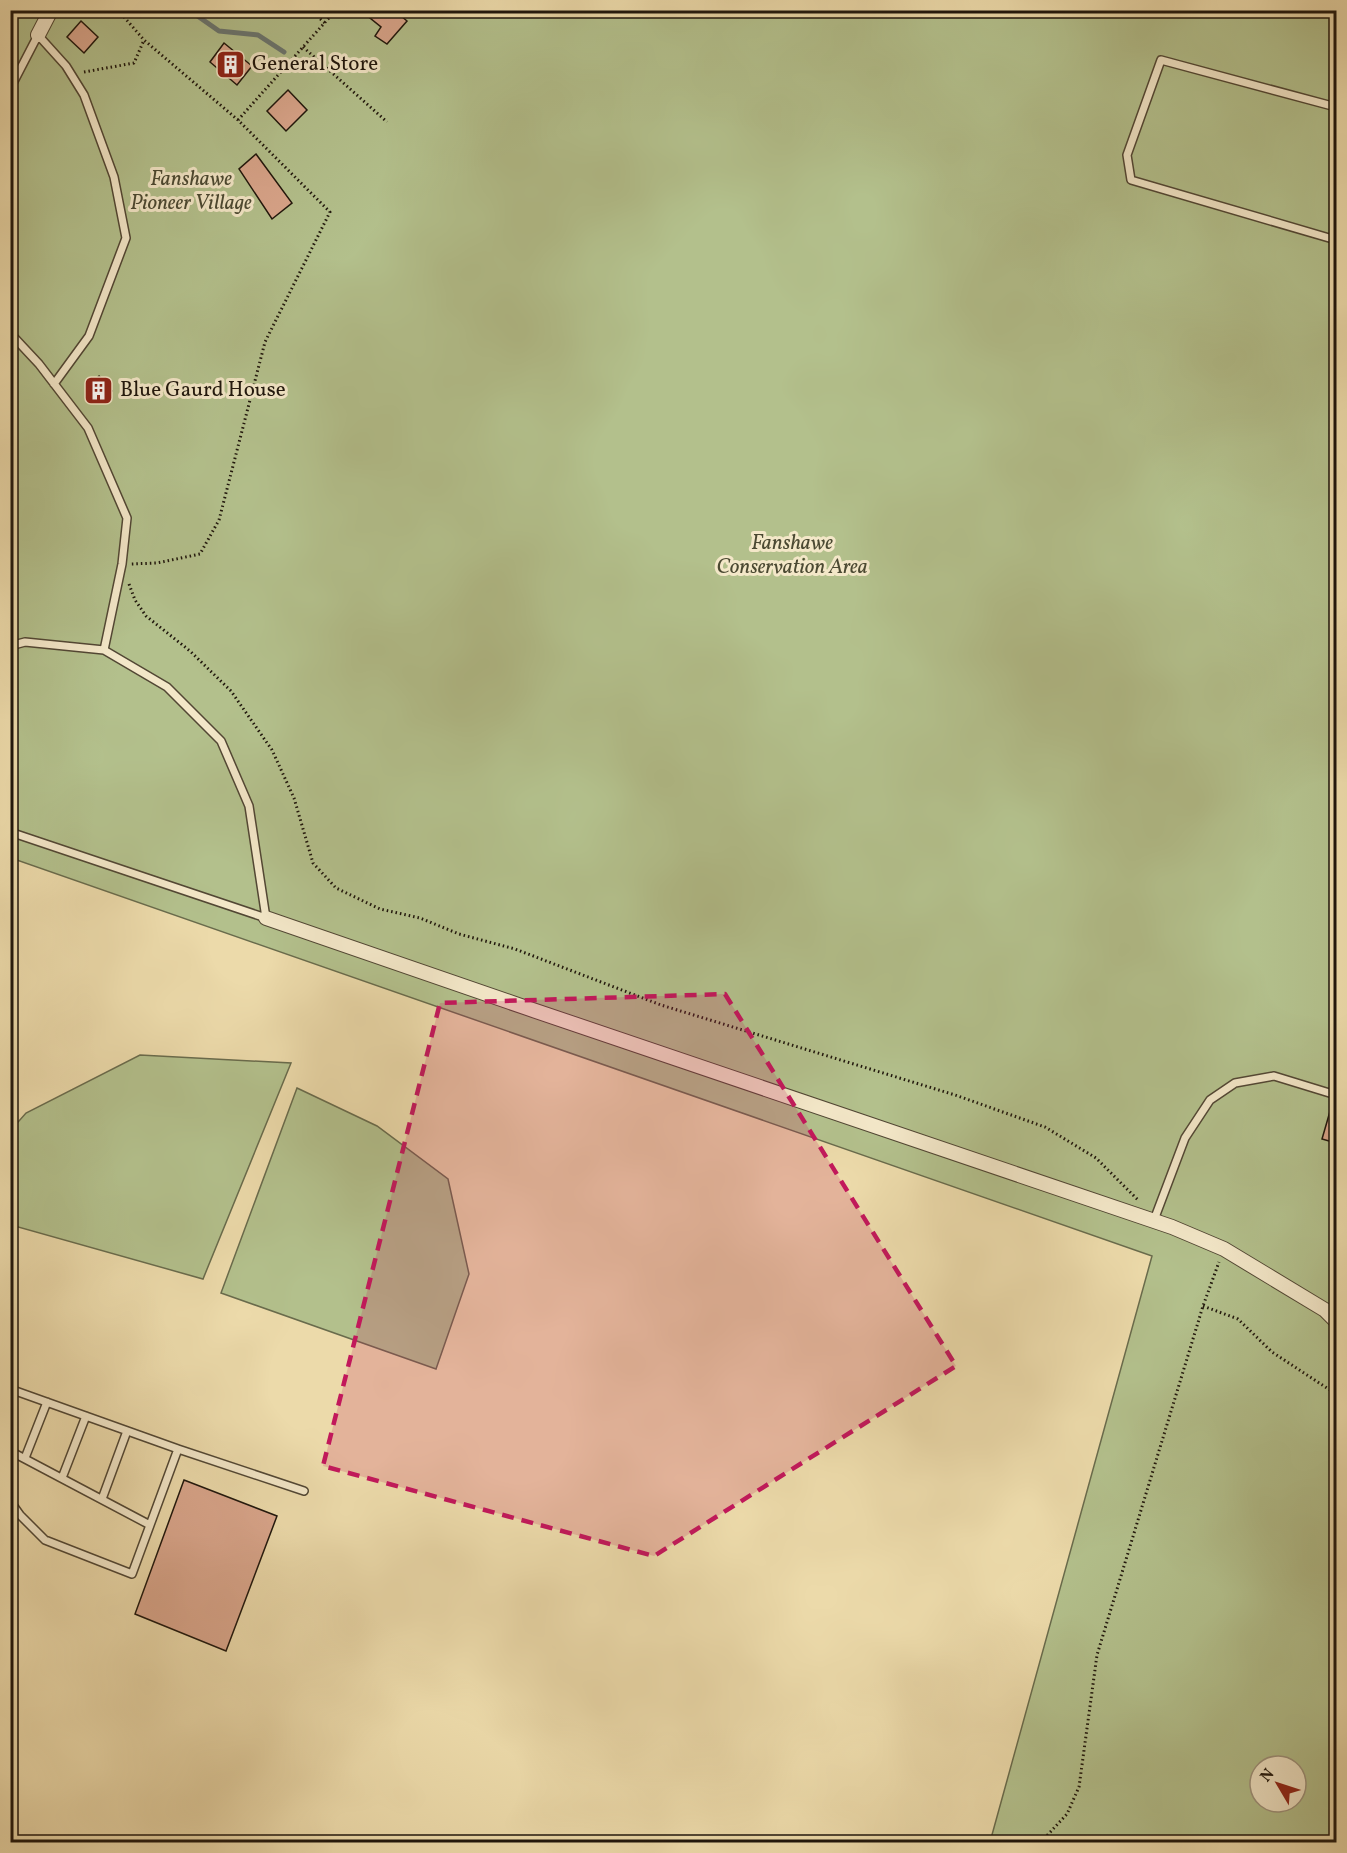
<svg xmlns="http://www.w3.org/2000/svg" width="1347" height="1853" font-family="Vollkorn,serif">
	<style>
		.green { fill: #b3c08c; stroke: #696b4c; stroke-width: 1.5; fill-rule: evenodd }
		.lines { fill: none; stroke-linecap: round; stroke-linejoin: round }
		.stream { stroke: #6b7771; stroke-width: 5 }
		.building { fill: #d9a58b; stroke: #1f160c; stroke-width: 1.5 }
		.service-casing { stroke: #524734; stroke-width: 10 }
		.minor-casing { stroke: #524734; stroke-width: 16 }
		.path { stroke: #1f160c; stroke-width: 3; stroke-dasharray: 1.5 3; stroke-linecap: butt }
		.service { stroke: #f3e7c8; stroke-width: 7 }
		.minor { stroke: #f3e7c8; stroke-width: 14 }
		.marked { fill: #c2185b; fill-opacity: 0.2; stroke: #c2185b; stroke-width: 4.5; stroke-dasharray: 12 8; stroke-linejoin: round }
		.labels { text-anchor: middle; dominant-baseline: central; stroke-width: 6; stroke-linejoin: round; paint-order: stroke }
		.poi-label { font-size: 21px; fill: #1f160c; stroke: #f3e7c8; text-anchor: start }
		.park-label { font-size: 21px; font-style: italic; fill: #4b4932; stroke: #f3e7c8 }
	</style>
	<rect width="100%" height="100%" fill="#ecdaaa"/>
	<filter id="stains"><feTurbulence type="fractalNoise" baseFrequency=".00333" numOctaves="4"/><feColorMatrix values="0 0 0 0 .2 0 0 0 0 .09 0 0 0 0 .02 0 0 0 .5 -.17"/></filter>
	<radialGradient id="worn" r=".72"><stop offset=".6" stop-color="#630" stop-opacity="0"/><stop offset="1" stop-color="#630" stop-opacity=".3"/></radialGradient>
	<path class="green" d="M11 11H1336V1842H990L1152 1256 11 858ZM1260 1766H1296V1802H1260Z
		M140 1055 291 1063 203 1279 11 1225V1130L26 1113Z
		M297 1088 377 1126 448 1179 469 1274 436 1369 221 1293Z"/>
	<g class="lines">
		<path class="stream" d="M189 10 219 31 258 35 284 52"/>
	</g>
	<path class="building" d="M360 10H394L407 21 387 44 375 36 381 27Z
		M81 21 98 37 84 53 67 37Z
		M224 43 252 66 237 85 210 62Z
		M288 90 307 110 286 131 267 111Z
		M256 154 292 203 272 219 239 169Z
		M99 376 112 391 98 403 86 389Z
		M1333 1101 1336 1102V1143L1322 1139Z
		M184 1480 277 1516 226 1651 135 1614Z"/>
	<g class="lines">
		<defs>
			<path id="service" d="M10 89 38 35 66 66 84 95 114 177 126 238 89 336 54 384
				M1336 107 1161 60 1127 155 1131 180 1336 240
				M10 333 39 364 88 428 127 518 122 564 104 650
				M10 646 25 642 104 650 167 687 221 741 249 806 266 918 10 832
				M1154 1220 1185 1138 1210 1100 1235 1083 1274 1076 1336 1095
				M10 1389 178 1449
				M10 1451 150 1525
				M25 1458 47 1402
				M62 1478 86 1416
				M102 1499 127 1431
				M10 1501 20 1515 45 1540 132 1574 178 1449 304 1491"/>
			<path id="minor" d="M38 35 51 10
				M266 918 527 1008 1172 1227 1224 1249 1325 1310 1336 1321"/>
		</defs>
		<use href="#service" class="service-casing"/>
		<use href="#minor" class="minor-casing"/>
		<path class="path" d="M118 10 144 40 238 120 330 212 265 342 219 520 200 554 157 563 131 564
			M206 10 209 13 211 10
			M310 10 325 23
			M303 47 387 122
			M84 72 134 63 144 40
			M238 120 336 10
			M129 584 135 600 146 616 190 651 231 691 272 750 294 798 313 863 336 888 380 909 420 918 459 934 515 949 661 1005 955 1095 1045 1127 1096 1158 1138 1200
			M1203 1306 1238 1319 1272 1352 1336 1394
			M1041 1842 1067 1814 1079 1787 1097 1655 1203 1306 1219 1262"/>
		<use href="#service" class="service"/>
		<use href="#minor" class="minor"/>
	</g>
	<path class="marked" d="M725 994 956 1366 654 1556 323 1466 440 1003Z"/>
	<defs>
		<symbol id="building-square" viewBox="-11 -11 22 22"><rect x="-9" y="-9" width="18" height="18" rx="4" fill="#8f2418" stroke="#f3e7c8"/><path d="M-4-6H4V6H1V3H-1V6H-4ZM-2.5-4.3h1.7v1.8h-1.7ZM.8-4.3h1.7v1.8H.8ZM-2.5-1h1.7V.8h-1.7ZM.8-1h1.7V.8H.8Z" fill="#fff"/></symbol>
	</defs>
	<g fill-rule="evenodd">
		<use href="#building-square" x="214" y="48" width="33" height="33"/>
		<use href="#building-square" x="82" y="374" width="33" height="33"/>
	</g>
	<g class="labels">
		<g class="poi-label">
			<text x="252" y="64">General Store</text>
			<text x="120" y="390">Blue Gaurd House</text>
		</g>
		<g class="park-label">
			<text x="191" y="179">Fanshawe<tspan x="191" dy="24">Pioneer Village</tspan></text>
			<text x="792" y="543">Fanshawe<tspan x="792" dy="24">Conservation Area</tspan></text>
		</g>
	</g>
	<rect width="1347" height="1853" fill="none" stroke="#ecdaaa" stroke-width="36"/>
	<rect x="12" y="12" width="1323" height="1829" fill="none" stroke="#1f160c" stroke-width="3"/>
	<rect x="18" y="18" width="1311" height="1817" fill="none" stroke="#1f160c" stroke-width="1.5"/>
	<g transform="translate(1278 1784) rotate(309)"><circle r="28" fill="#f3e7c8" stroke="#9e937d" stroke-width="1.5"/>
	<path d="M0-4.5L10 22L0 15L-10 22Z" fill="#8f2418"/>
	<text y="-9" font-size="16" font-weight="bold" text-anchor="middle" fill="#1f160c">N</text>
	</g>
	<rect width="100%" height="100%" filter="url(#stains)"/>
	<rect width="100%" height="100%" fill="url(#worn)"/>
</svg>
